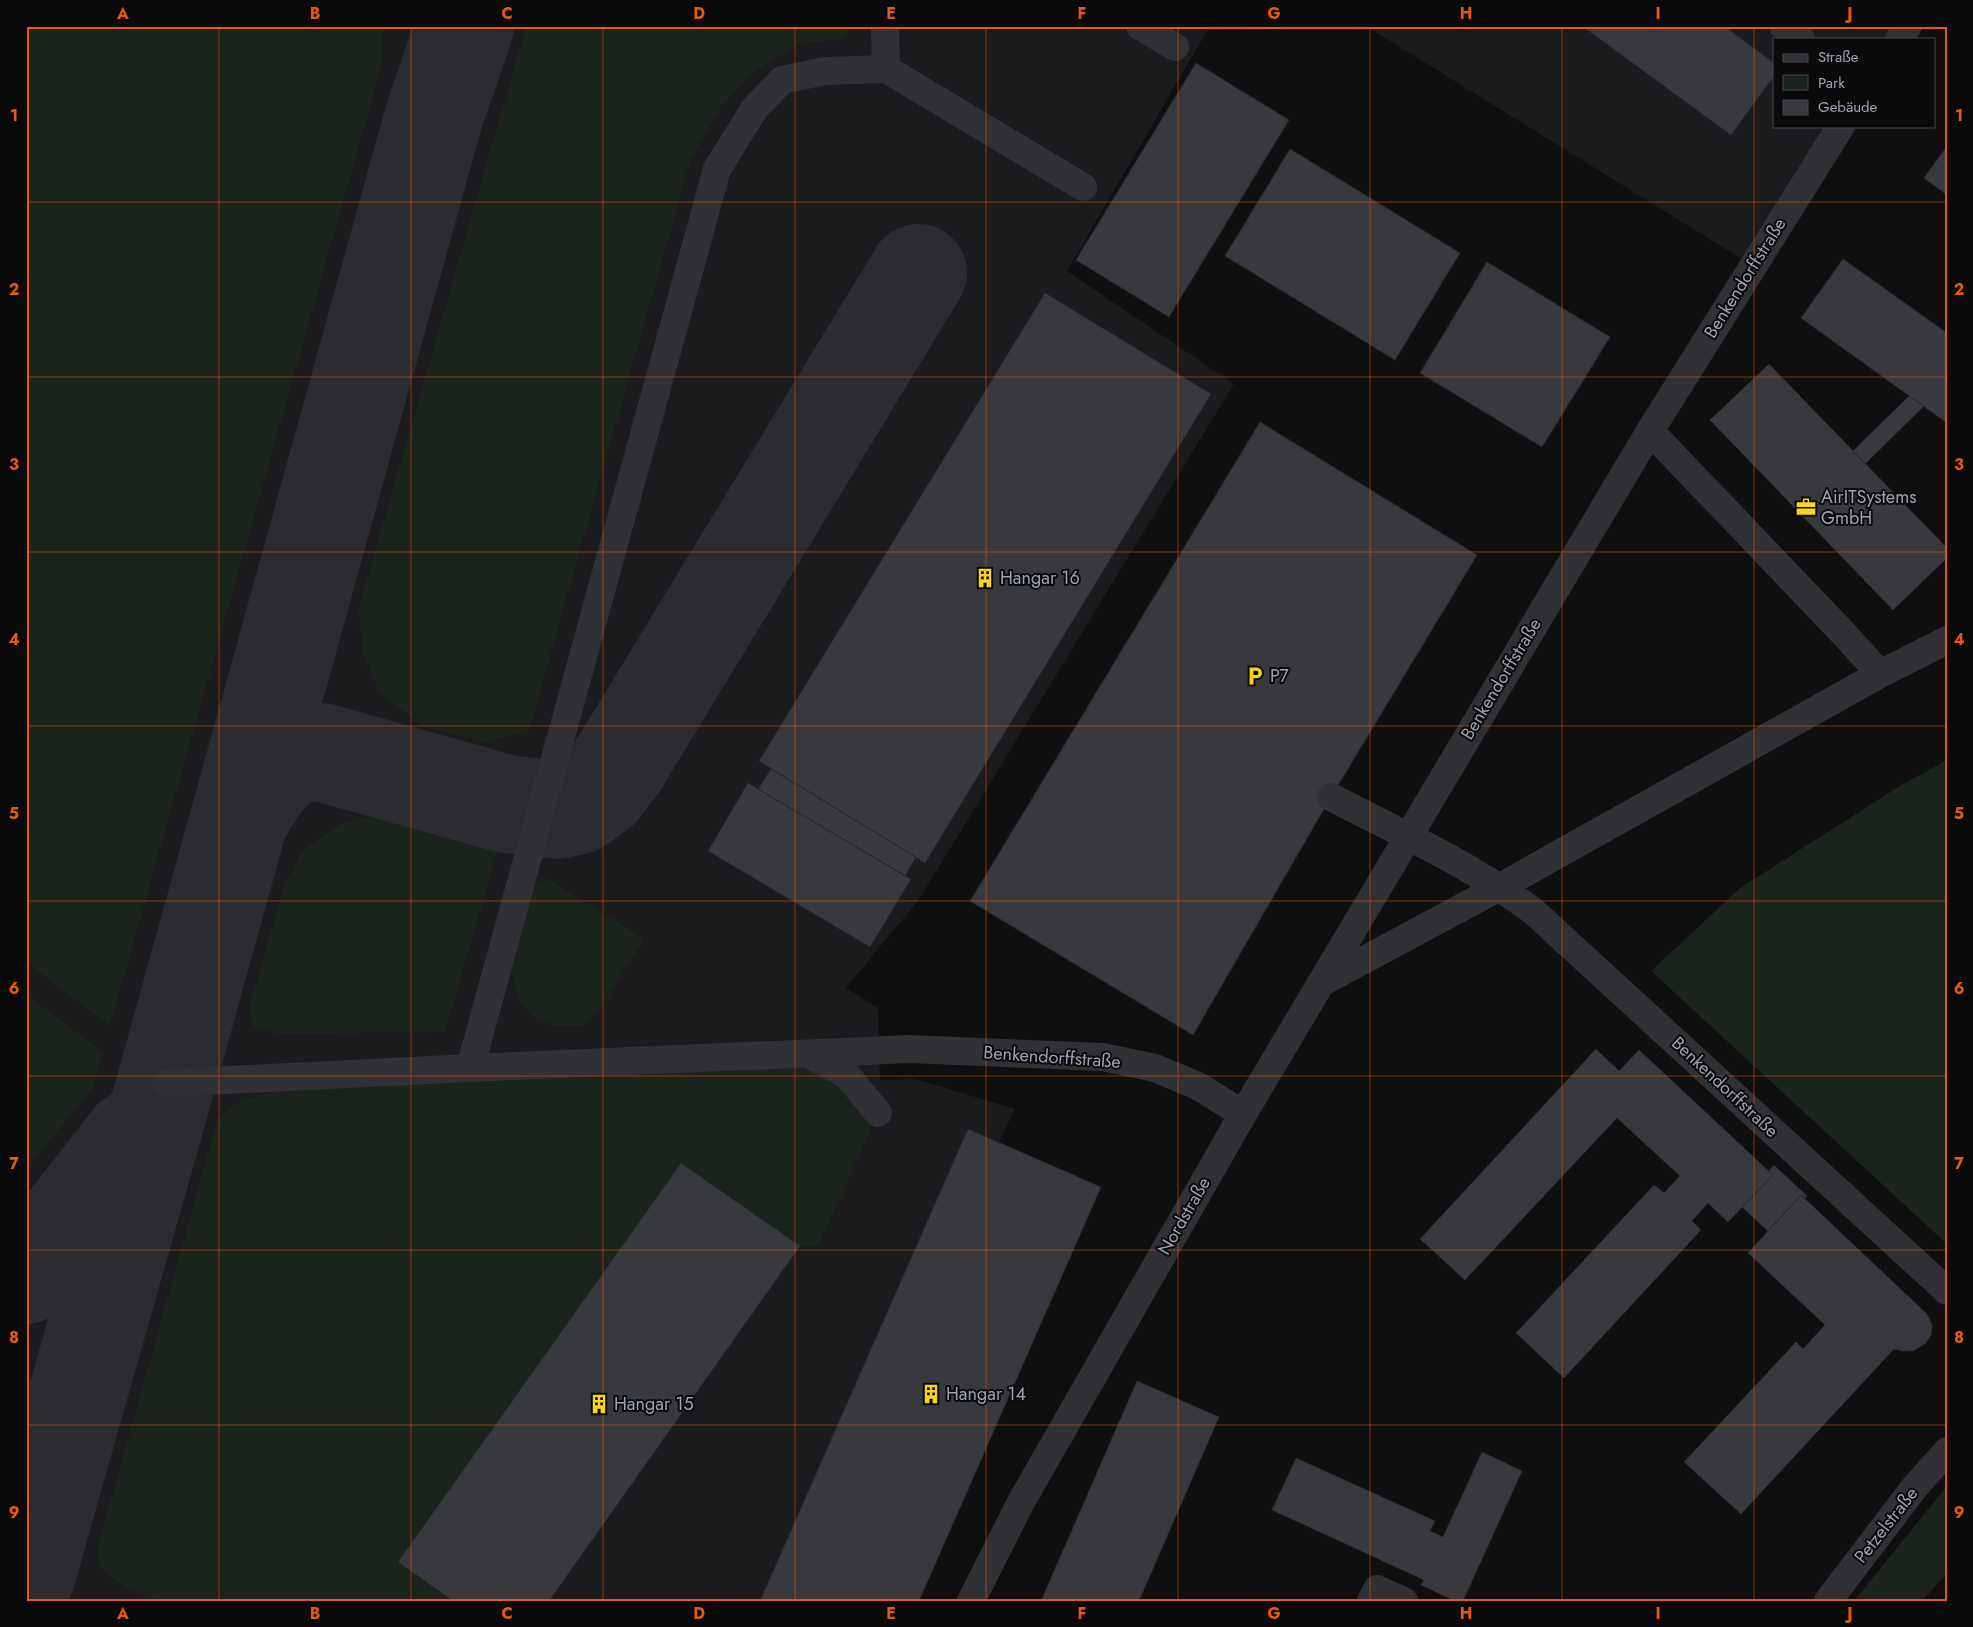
<svg xmlns="http://www.w3.org/2000/svg" width="1973" height="1627" font-family="Jost,sans-serif">
	<style>
		.built { fill: #1b1b1d }
		.green { fill: #1b231d }
		.lines { fill: none; stroke-linecap: round; stroke-linejoin: round }
		.taxiway { stroke: #2c2c30; stroke-width: 98 }
		.building { fill: #38393e; stroke: #29292c }
		.minor { stroke: #303035; stroke-width: 28 }
		.grid { fill: none; stroke: #e8590c; stroke-width: 1; stroke-opacity: 0.55 }
		.labels { text-anchor: middle; dominant-baseline: central; stroke-width: 4; stroke-linejoin: round; paint-order: stroke }
		.street-label { font-size: 18px; fill: #9fa2b2; stroke: #0a0a0b }
		.poi-label { font-size: 18px; fill: #9fa2b2; stroke: #0a0a0b; text-anchor: start }
		.neatline { fill: none; stroke: #e8590c; stroke-width: 2 }
		.grid-label { font-size: 16px; text-anchor: middle; font-weight: bold; fill: #e8590c }
	</style>
	<rect width="100%" height="100%" fill="#0f0f10"/>
	<path class="built" d="M26 26H1210L1067 271 1234 384 920 898 846 988 878 1008 880 1080 915 1079 1015 1109 999 1142 1101 1187 919 1601H26Z
		M1366 26H1908L1899 39H1774V126H1841L1753 266Z"/>
	<path class="green" d="M26 26H383L381 68 110 1026 26 962Z
		M526 26H853L840 40 802 43 754 71 721 107 691 159 529 731 483 742 422 726 380 693 363 655 358 610Z
		M1947 760V1244L1651 971 1740 888 1903 784Z
		M380 813 426 821 500 844 445 1032 278 1034 254 1027 248 1010 284 886 302 851 341 824Z
		M546 878 644 939 602 1007 582 1026H555L532 1017 518 1000 509 958 530 885Z
		M26 994 103 1052 91 1091 26 1168Z
		M807 1064 841 1088 872 1128 818 1246H800L681 1163 398 1562 453 1601H161L126 1587 103 1571 96 1553 214 1131 221 1115 241 1100 283 1090Z
		M1947 1486V1573L1922 1601H1854Z"/>
	<g class="lines">
		<path class="taxiway" d="M240 818C259 784 278 751 321 752L507 804 557 810 578 805 600 789 619 764 918 273
			M26 1275 132 1139
			M26 1576 161 1101 434 116 465 26"/>
	</g>
	<path class="building" d="M1582 26H1724L1774 63V76L1731 135Z
		M1196 63 1289 120 1169 317 1076 260Z
		M1947 146V195L1924 178Z
		M1290 149 1460 253 1395 360 1225 256Z
		M1843 259 1947 333V423L1801 318Z
		M1487 262 1610 337 1542 447 1420 373Z
		M1045 293 1211 394 925 863 759 761Z
		M1769 364 1947 548V558L1893 610 1710 420Z
		M1909 396 1924 406 1865 464 1853 451Z
		M1260 422 1477 555 1331 797 1193 1035 970 901Z
		M771 769 916 857 905 876 758 789Z
		M748 783 911 879 870 947 708 851Z
		M1596 1049 1619 1071 1639 1050 1773 1175 1728 1222 1708 1203 1692 1221 1701 1230 1564 1378 1516 1333 1654 1185 1664 1193 1680 1176 1617 1118 1465 1280 1420 1239Z
		M968 1129 1101 1187 919 1601H760Z
		M681 1163 800 1246 549 1601H453L398 1562Z
		M1774 1165 1807 1196 1805 1198 1801 1195 1768 1231 1742 1207 1773 1175 1769 1171Z
		M1801 1195 1927 1314 1932 1325 1931 1335 1925 1344 1913 1351H1903L1894 1349 1741 1514 1684 1462 1796 1342 1803 1349 1825 1325 1748 1253Z
		M1137 1381 1219 1417 1139 1601H1041Z
		M1482 1452 1522 1471 1463 1601H1455L1421 1585 1424 1580 1272 1510 1296 1458 1435 1521 1430 1531 1443 1537Z"/>
	<g class="lines">
		<path class="minor" d="M885 26 886 69 825 71 782 80 755 108 717 169 470 1068 910 1049 1103 1057 1155 1068 1198 1086 1243 1114
			M1140 26 1175 47
			M1783 26 1801 39
			M1899 39 1908 26
			M886 69 1083 187
			M1650 431 1845 635 1880 674
			M1331 797C1400 833 1471 865 1533 911L1947 1291
			M1321 983 1500 887 1880 674 1947 640
			M808 1054 847 1075 878 1113
			M166 1083 470 1068
			M971 1601 1021 1502 1243 1114 1650 431 1841 126
			M1371 1601 1377 1589 1404 1601
			M1828 1601 1914 1488 1947 1451"/>
	</g>
	<path class="grid" d="M219 26V1601M411 26V1601M603 26V1601M795 26V1601M986 26V1601M1178 26V1601M1370 26V1601M1562 26V1601M1754 26V1601M26 202H1947M26 377H1947M26 552H1947M26 726H1947M26 901H1947M26 1076H1947M26 1250H1947M26 1425H1947"/>
	<defs>
		<symbol id="office-bare" viewBox="-9 -9 18 18"><path d="M-6-3h4V-5.5h4V-3h4V5H-6ZM-1-4.5V-3h2v-1.5ZM-6 0V1H6V0Z" fill="#fad41c" stroke="#0a0a0b" stroke-width="2.5" paint-order="stroke"/></symbol>
		<symbol id="building-bare" viewBox="-9 -9 18 18"><path d="M-4-6H4V6H1V3H-1V6H-4ZM-2.5-4.3h1.7v1.8h-1.7ZM.8-4.3h1.7v1.8H.8ZM-2.5-1h1.7V.8h-1.7ZM.8-1h1.7V.8H.8Z" fill="#fad41c" stroke="#0a0a0b" stroke-width="2.5" paint-order="stroke"/></symbol>
		<symbol id="parking-bare" viewBox="-9 -9 18 18"><path d="M-3.5-5.5H1a3.5 3.5 0 0 1 0 7H-1V5.5H-3.5ZM-1-3.4V-.6H.8a1.4 1.4 0 0 0 0-2.8Z" fill="#fad41c" stroke="#0a0a0b" stroke-width="2.5" paint-order="stroke"/></symbol>
	</defs>
	<g fill-rule="evenodd">
		<use href="#office-bare" x="1792" y="493" width="28" height="28"/>
		<use href="#building-bare" x="971" y="564" width="28" height="28"/>
		<use href="#parking-bare" x="1241" y="662" width="28" height="28"/>
		<use href="#building-bare" x="917" y="1380" width="28" height="28"/>
		<use href="#building-bare" x="585" y="1390" width="28" height="28"/>
	</g>
	<g class="labels">
		<g class="street-label">
			<text transform="translate(1745 278) rotate(-58)">Benkendorffstraße</text>
			<text transform="translate(1501 679) rotate(-59)">Benkendorffstraße</text>
			<text transform="translate(1052 1057) rotate(4)">Benkendorffstraße</text>
			<text transform="translate(1725 1087) rotate(43)">Benkendorffstraße</text>
			<text transform="translate(1184 1216) rotate(-60)">Nordstraße</text>
			<text transform="translate(1886 1525) rotate(-52)">Petzelstraße</text>
		</g>
		<g class="poi-label">
			<text x="1821" y="497">AirITSystems<tspan x="1821" dy="21">GmbH</tspan></text>
			<text x="1000" y="578">Hangar 16</text>
			<text x="1270" y="676">P7</text>
			<text x="946" y="1394">Hangar 14</text>
			<text x="614" y="1404">Hangar 15</text>
		</g>
	</g>
	<rect width="1973" height="1627" fill="none" stroke="#0a0a0b" stroke-width="55"/>
	<rect x="1773" y="38" width="162" height="90" fill="#0a0a0b" stroke="#46474e"/>
	<rect x="1783" y="54" width="25" height="8" fill="#303035" stroke="#46474e"/>
	<text x="1818" y="62" font-size="15" fill="#9fa2b2">Straße</text>
	<rect x="1783" y="75" width="25" height="15" fill="#1b231d" stroke="#46474e"/>
	<text x="1818" y="88" font-size="15" fill="#9fa2b2">Park</text>
	<rect x="1783" y="100" width="25" height="15" fill="#38393e" stroke="#46474e"/>
	<text x="1818" y="112" font-size="15" fill="#9fa2b2">Gebäude</text>
	<rect x="28" y="28" width="1918" height="1572" class="neatline"/>
	<g class="grid-label">
		<text x="123" y="19">A</text>
		<text x="315" y="19">B</text>
		<text x="507" y="19">C</text>
		<text x="699" y="19">D</text>
		<text x="891" y="19">E</text>
		<text x="1082" y="19">F</text>
		<text x="1274" y="19">G</text>
		<text x="1466" y="19">H</text>
		<text x="1658" y="19">I</text>
		<text x="1850" y="19">J</text>
		<text x="14" y="121">1</text>
		<text x="1959" y="121">1</text>
		<text x="14" y="295">2</text>
		<text x="1959" y="295">2</text>
		<text x="14" y="470">3</text>
		<text x="1959" y="470">3</text>
		<text x="14" y="645">4</text>
		<text x="1959" y="645">4</text>
		<text x="14" y="819">5</text>
		<text x="1959" y="819">5</text>
		<text x="14" y="994">6</text>
		<text x="1959" y="994">6</text>
		<text x="14" y="1169">7</text>
		<text x="1959" y="1169">7</text>
		<text x="14" y="1343">8</text>
		<text x="1959" y="1343">8</text>
		<text x="14" y="1518">9</text>
		<text x="1959" y="1518">9</text>
		<text x="123" y="1619">A</text>
		<text x="315" y="1619">B</text>
		<text x="507" y="1619">C</text>
		<text x="699" y="1619">D</text>
		<text x="891" y="1619">E</text>
		<text x="1082" y="1619">F</text>
		<text x="1274" y="1619">G</text>
		<text x="1466" y="1619">H</text>
		<text x="1658" y="1619">I</text>
		<text x="1850" y="1619">J</text>
	</g>
</svg>
